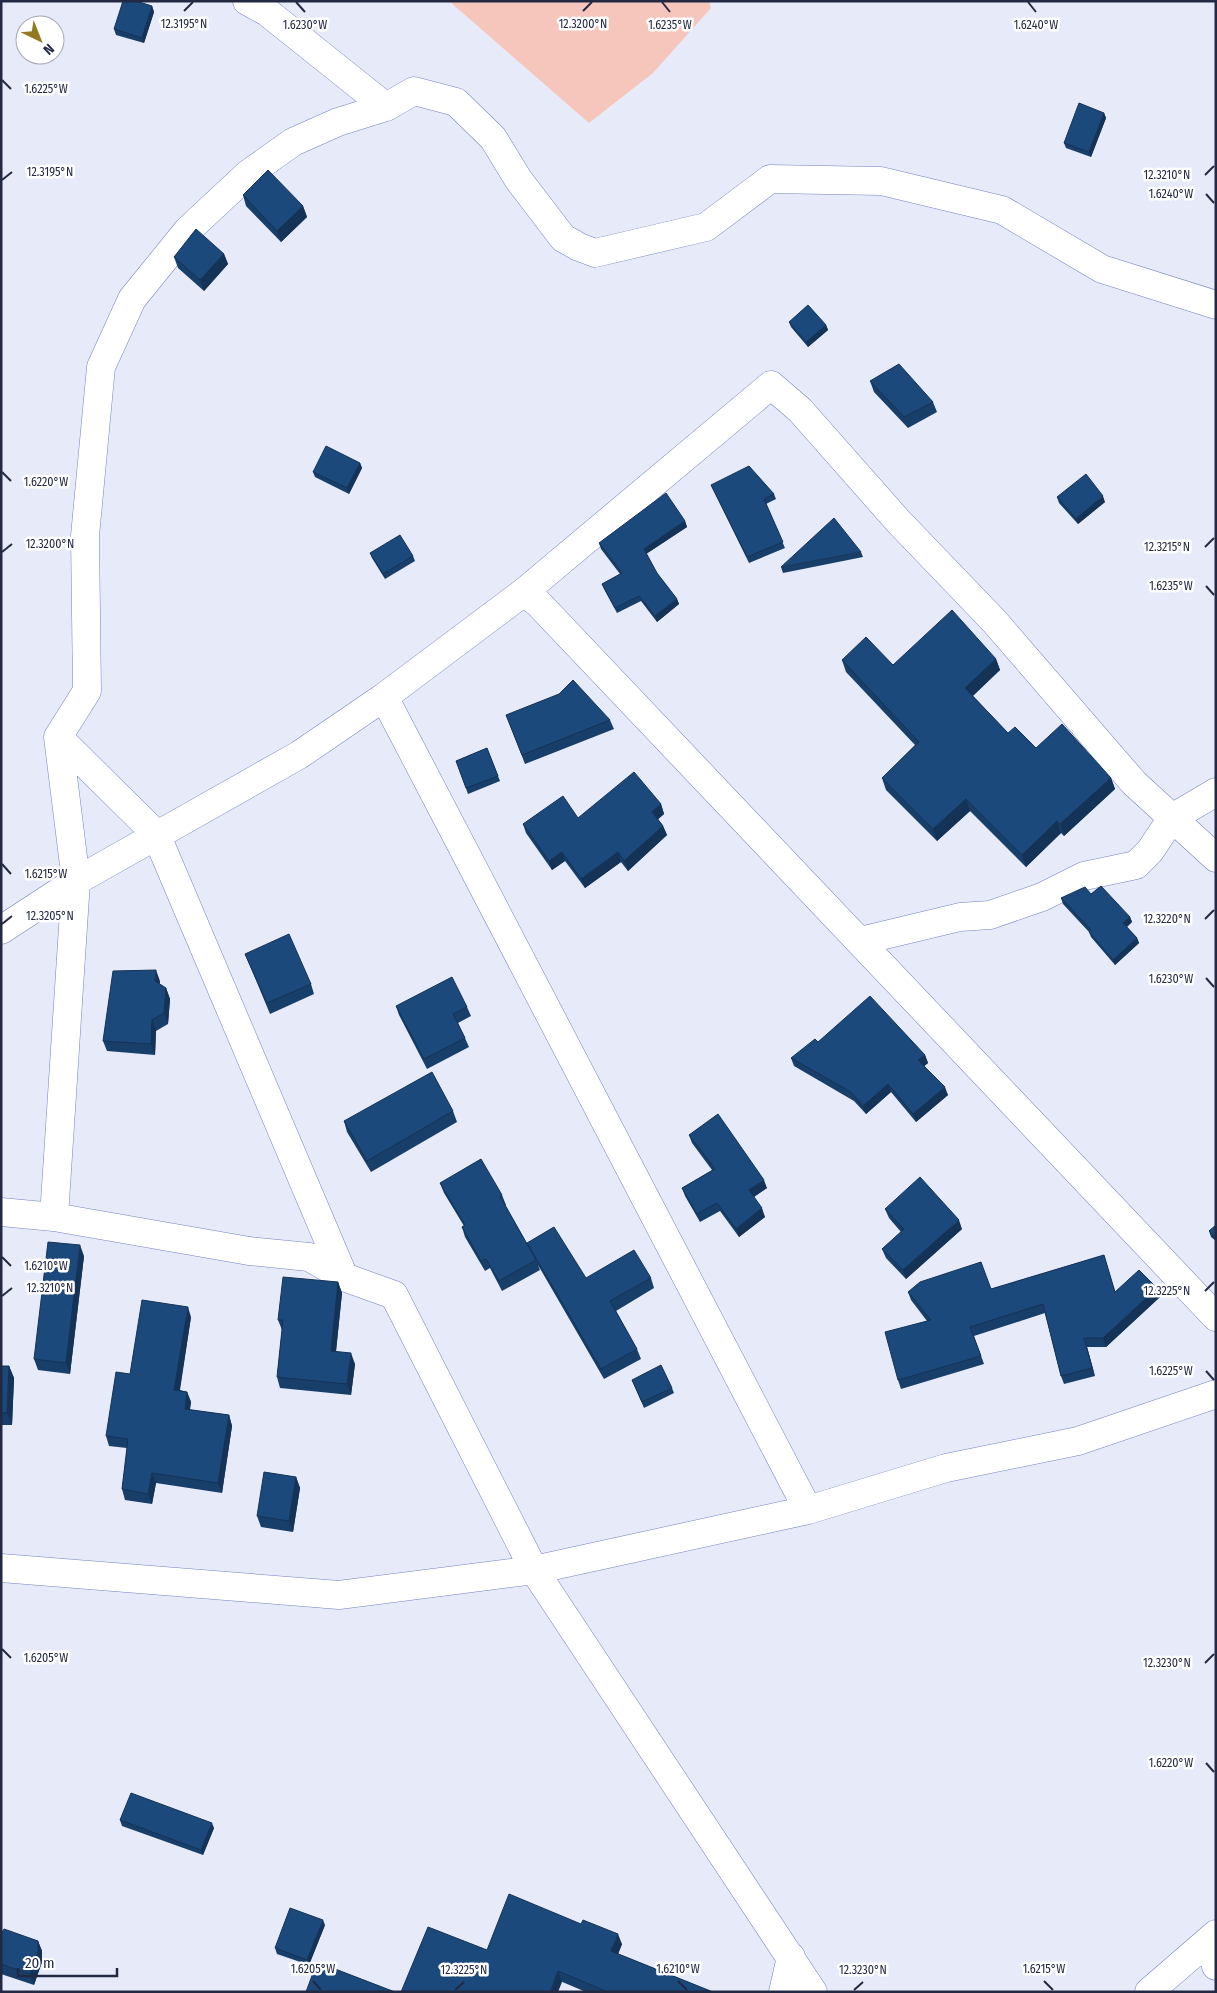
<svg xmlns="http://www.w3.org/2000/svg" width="1217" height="1993" font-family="'Fira Sans Condensed',sans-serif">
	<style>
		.green { fill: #f6c6bc }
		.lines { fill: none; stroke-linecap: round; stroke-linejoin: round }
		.minor-casing { stroke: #7382c1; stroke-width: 29 }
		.minor { stroke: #fff; stroke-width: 28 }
		.wall { fill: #183f6a }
		.shaded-wall { fill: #143356 }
		.building { fill: #1c497b; stroke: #143356 }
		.ticks { fill: none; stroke: #232943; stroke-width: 2 }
		.ticks-label { font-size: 12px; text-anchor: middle; fill: #232943; stroke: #fff; stroke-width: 5; stroke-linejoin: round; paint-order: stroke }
	</style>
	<rect width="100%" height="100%" fill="#e7ebf9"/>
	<path class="green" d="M449 1H709L711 8 653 73 589 123Z"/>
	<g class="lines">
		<defs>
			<path id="minor" d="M247 1 267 12 386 107 414 91 456 102 493 138 518 179 563 238 579 247 595 253 706 227 770 179 881 181 1002 210 1102 269 1216 305
				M524 592 539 604 1216 1317
				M384 697 808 1510
				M58 737 156 834 344 1277
				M1 930 76 881 299 755 384 697 524 592 771 385 800 410 898 521 995 622 1134 783 1216 858
				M860 941 960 917 990 915 1042 897 1084 876 1136 865 1150 851 1172 818 1216 792
				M1 1212 54 1217 249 1251 309 1257 344 1277 394 1295 534 1570 813 1992
				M54 1217 76 881 58 737 87 691 85 536 101 367 132 299 188 230 248 174 293 142 338 122 386 107
				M1 1568 339 1595 534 1570 808 1510 946 1468 1078 1441 1216 1394
				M1211 1939 1216 1966
				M783 1992 791 1957
				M1149 1992 1216 1934"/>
		</defs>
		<use href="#minor" class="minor-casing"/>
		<use href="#minor" class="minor"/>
	</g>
	<path class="wall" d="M152 6 154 12 144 43 116 35 114 29Z
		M1104 113 1106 118 1091 157 1066 148 1064 143Z
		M243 195 303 206 307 217 281 242 246 206Z
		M224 254 228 264 204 291 178 268 174 257Z
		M789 322 826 325 828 330 808 347 791 327Z
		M870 381 933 402 937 412 908 428 874 392Z
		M360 463 362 468 349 494 315 477 313 472Z
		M711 485 774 494 776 499 766 504 785 548 749 563Z
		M1057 497 1105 502 1078 524 1059 503Z
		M685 521 687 527 646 554 657 573 677 599 679 604 657 622 641 601 617 613 604 589 602 584 620 574 601 549 599 543Z
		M861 552 863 557 783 573 781 567Z
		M370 553 413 556 415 561 385 579 372 558Z
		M996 659 1000 670 973 696 1008 733 1036 748 1111 778 1115 789 1064 836 1061 833 1026 867 970 811 937 841 886 790 882 778 915 745 846 672 842 660 893 665Z
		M506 715 610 720 614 729 525 764Z
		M487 748 500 781 468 794 456 761Z
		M661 804 664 814 658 819 663 826 667 835 628 871 621 862 585 888 565 861 552 870 526 833 523 824 578 818Z
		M1091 894 1130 917 1132 922 1127 927 1137 938 1139 943 1115 965 1091 937 1089 932 1063 904 1061 898Z
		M245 954 311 984 314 994 270 1014Z
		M160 981 159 984 166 988 170 999 168 1024 156 1031 155 1055 107 1051 103 1041Z
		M396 1006 467 1007 471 1016 458 1023 465 1038 469 1047 427 1069 399 1015Z
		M818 1042 925 1055 928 1063 924 1066 948 1095 916 1122 891 1092 866 1114 854 1101 794 1066 791 1058Z
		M453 1111 457 1122 371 1172 347 1132 344 1121Z
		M689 1135 767 1188 754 1197 765 1217 739 1237 720 1211 700 1222 685 1196 682 1188 712 1170 692 1143Z
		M440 1183 502 1195 506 1205H505L529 1247 527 1243 586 1278H651L654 1288 616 1311 637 1349 641 1359 604 1379 538 1265 540 1270 502 1291 490 1268 485 1271 465 1237 462 1227 464 1226 444 1193Z
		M885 1209 962 1229 906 1279 886 1258 882 1249 901 1232 889 1218Z
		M1216 1225V1241L1211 1237 1209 1231Z
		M1104 1255 1115 1292 1157 1288 1160 1297 1106 1347H1087L1095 1376 1064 1384 1061 1376 1045 1313 974 1336 984 1364 901 1389 898 1380 927 1321 911 1300 908 1292 991 1289Z
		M84 1256 70 1374 38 1370 34 1359Z
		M338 1282 342 1293 336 1351 355 1364 351 1395 280 1388 277 1377 282 1330 278 1320Z
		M191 1317 180 1390 187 1392 191 1402 190 1410 229 1415 232 1426 222 1493 156 1483 152 1504 125 1500 122 1489 127 1448 109 1446 106 1436 130 1374Z
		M1 1366H9L14 1378 12 1425H1Z
		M632 1380 672 1388 674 1393 644 1408Z
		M296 1477 300 1488 293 1532 261 1527 257 1516Z
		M120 1820 214 1828 203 1855 122 1826Z
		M325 1925 309 1965 277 1954 275 1948Z
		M1 1934 38 1941 42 1951V1962L34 1985 1 1974Z
		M622 1944 618 1954 713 1992H586L487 1950Z"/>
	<path class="shaded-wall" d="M152 6 154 12 144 43 142 38Z
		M1104 113 1106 118 1091 157 1089 152Z
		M303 206 307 217 281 242 277 231Z
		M224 254 228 264 204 291 200 280Z
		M826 325 828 330 808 347 806 342Z
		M360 463 362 468 349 494 347 488Z
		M1103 496 1105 502 1078 524 1076 519Z
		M685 521 687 527 646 554 644 549Z
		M677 599 679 604 657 622 655 616Z
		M996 659 1000 670 969 699 965 688Z
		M1111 778 1115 789 1064 836 1060 824Z
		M966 799 970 811 937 841 933 829Z
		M661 804 664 814 655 822 652 812Z
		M1057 821 1061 833 1026 867 1022 855Z
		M663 826 667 835 628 871 624 861Z
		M562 852 565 861 552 870 549 861Z
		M618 852 621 862 585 888 581 879Z
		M1130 917 1132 922 1125 928 1123 923Z
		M1137 938 1139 943 1115 965 1113 960Z
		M156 970 160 981 159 992 155 981Z
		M166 988 170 999 168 1024 164 1013Z
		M152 1020 156 1031 155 1055 151 1044Z
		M925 1055 928 1063 922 1068 918 1060Z
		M888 1084 891 1092 866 1114 863 1106Z
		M945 1087 948 1095 916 1122 913 1114Z
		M764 1180 767 1188 752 1198 749 1190Z
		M762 1208 765 1217 739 1237 736 1229Z
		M959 1220 962 1229 906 1279 903 1270Z
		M80 1245 84 1256 70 1374 66 1363Z
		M338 1282 342 1293 335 1361 331 1351Z
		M1157 1288 1160 1297 1106 1347 1103 1338Z
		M188 1307 191 1317 178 1400 174 1390Z
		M1084 1338 1087 1347 1095 1376 1092 1368Z
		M351 1353 355 1364 351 1395 347 1384Z
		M9 1366 14 1378 12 1425 7 1413Z
		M187 1392 191 1402 188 1419 185 1409Z
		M229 1415 232 1426 222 1493 218 1483Z
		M152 1473 156 1483 152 1504 148 1494Z
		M296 1477 300 1488 293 1532 289 1521Z
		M212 1823 214 1828 203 1855 201 1850Z
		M323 1920 325 1925 309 1965 307 1960Z
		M618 1934 622 1944 615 1962 611 1951Z
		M38 1941 42 1951V1962L34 1985 30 1974Z
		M558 1971 562 1982 558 1992H550Z"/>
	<path class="building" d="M123 1H136L152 6 142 38 114 29Z
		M1079 103 1104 113 1089 152 1064 143Z
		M268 170 303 206 277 231 243 195Z
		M196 229 224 254 200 280 174 257Z
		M808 305 826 325 806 342 789 322Z
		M899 364 933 402 904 417 870 381Z
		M326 446 360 463 347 488 313 472Z
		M749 466 774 494 764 499 783 542 747 557 711 485Z
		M1086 474 1103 496 1076 519 1057 497Z
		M666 493 685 521 644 549 657 573 677 599 655 616 639 596 615 608 602 584 622 573 599 543Z
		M834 518 861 552 781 567Z
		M400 535 413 556 383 574 370 553Z
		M952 610 996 659 965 688 1008 733 1015 727 1036 748 1062 724 1111 778 1060 824 1057 821 1022 855 966 799 933 829 882 778 919 742 842 660 866 637 893 665Z
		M573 680 610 720 522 755 506 715 559 694Z
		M487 748 498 776 466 788 456 761Z
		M634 772 661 804 652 812 663 826 624 861 618 852 581 879 562 852 549 861 523 824 563 796 578 818Z
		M1101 886 1130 917 1123 923 1137 938 1113 960 1089 932 1091 930 1061 898 1085 887 1091 894Z
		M289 934 311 984 267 1003 245 954Z
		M156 970 155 981 166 988 164 1013 152 1020 151 1044 103 1041 113 971Z
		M452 977 467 1007 453 1014 465 1038 424 1059 396 1006Z
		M870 996 925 1055 918 1060 945 1087 913 1114 888 1084 863 1106 851 1092 791 1058 815 1039 818 1042Z
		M432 1072 453 1111 367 1161 344 1121Z
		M718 1114 764 1180 749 1190 762 1208 736 1229 717 1203 697 1214 682 1188 715 1169 689 1135Z
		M481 1159 502 1195 500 1196 536 1260 499 1281 486 1259 481 1261 462 1227 465 1225 440 1183Z
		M920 1177 959 1220 903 1270 882 1249 904 1229 885 1209Z
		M1216 1225V1238L1209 1231Z
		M554 1227 586 1278 634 1250 651 1278 610 1301 637 1349 601 1369 527 1243Z
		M48 1242 80 1245 66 1363 34 1359Z
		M1104 1255 1115 1292 1139 1270 1157 1288 1103 1338H1084L1092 1368 1061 1376 1043 1304 970 1327 981 1356 898 1380 885 1332 931 1320 908 1292 920 1282 981 1262 991 1289Z
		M283 1277 338 1282 331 1351 351 1353 347 1384 277 1377 283 1320H278Z
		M142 1300 188 1307 174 1390 187 1392 185 1409 229 1415 218 1483 152 1473 148 1494 122 1489 128 1439 106 1436 116 1372 130 1374Z
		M661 1365 672 1388 642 1402 632 1380Z
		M1 1366H9L7 1413H1Z
		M264 1472 296 1477 289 1521 257 1516Z
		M131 1793 212 1823 201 1850 120 1820Z
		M509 1894 581 1924 583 1920 618 1934 611 1951 713 1992H608L558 1971 550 1992H401L428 1927 487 1950Z
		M290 1908 323 1920 307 1960 275 1948Z
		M4 1929 38 1941V1952L30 1974 1 1964V1934Z
		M317 1962 395 1992H306Z"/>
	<path class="ticks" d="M296 2 305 12M662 2 670 12M1028 2 1036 12M184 11 193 2M583 11 592 2M2 80 11 89M1205 175 1214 166M2 180 12 172M1206 194 1214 203M2 472 11 481M1205 547 1214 538M2 552 12 544M1206 586 1214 595M2 864 11 874M1205 919 1214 910M2 924 12 916M1206 978 1214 987M2 1257 11 1266M1205 1291 1214 1282M2 1296 12 1288M1206 1371 1214 1380M2 1649 11 1658M1205 1663 1214 1654M1206 1763 1214 1772M313 1981 321 1990M678 1981 687 1990M1044 1981 1053 1990M455 1990 464 1982M854 1990 863 1982"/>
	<g class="ticks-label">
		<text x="184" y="28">12.3195°N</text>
		<text x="583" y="28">12.3200°N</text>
		<text x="305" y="29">1.6230°W</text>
		<text x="1036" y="29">1.6240°W</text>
		<text x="670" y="29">1.6235°W</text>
		<text x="46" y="93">1.6225°W</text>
		<text x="50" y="176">12.3195°N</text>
		<text x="1167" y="179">12.3210°N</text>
		<text x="1171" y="198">1.6240°W</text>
		<text x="46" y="486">1.6220°W</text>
		<text x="50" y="548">12.3200°N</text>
		<text x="1167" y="551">12.3215°N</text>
		<text x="1171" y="590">1.6235°W</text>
		<text x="46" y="878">1.6215°W</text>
		<text x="50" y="920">12.3205°N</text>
		<text x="1167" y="923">12.3220°N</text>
		<text x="1171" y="983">1.6230°W</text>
		<text x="46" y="1270">1.6210°W</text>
		<text x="50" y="1292">12.3210°N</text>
		<text x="1167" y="1295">12.3225°N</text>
		<text x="1171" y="1375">1.6225°W</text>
		<text x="46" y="1662">1.6205°W</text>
		<text x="1167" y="1667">12.3230°N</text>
		<text x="1171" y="1767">1.6220°W</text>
		<text x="313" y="1973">1.6205°W</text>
		<text x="678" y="1973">1.6210°W</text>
		<text x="1044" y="1973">1.6215°W</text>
		<text x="464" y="1974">12.3225°N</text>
		<text x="863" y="1974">12.3230°N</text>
	</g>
	<rect width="1217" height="1993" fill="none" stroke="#232943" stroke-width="5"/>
	<g transform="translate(40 40) rotate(137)"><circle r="24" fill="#ffffff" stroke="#a7a9b4"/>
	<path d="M0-4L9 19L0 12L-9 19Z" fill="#937a21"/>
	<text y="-8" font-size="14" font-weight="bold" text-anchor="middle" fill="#232943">N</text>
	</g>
	<path d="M18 1968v8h99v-8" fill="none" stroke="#232943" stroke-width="2.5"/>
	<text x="25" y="1968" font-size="15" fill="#232943" stroke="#ffffff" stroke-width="4" paint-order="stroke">20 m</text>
</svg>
